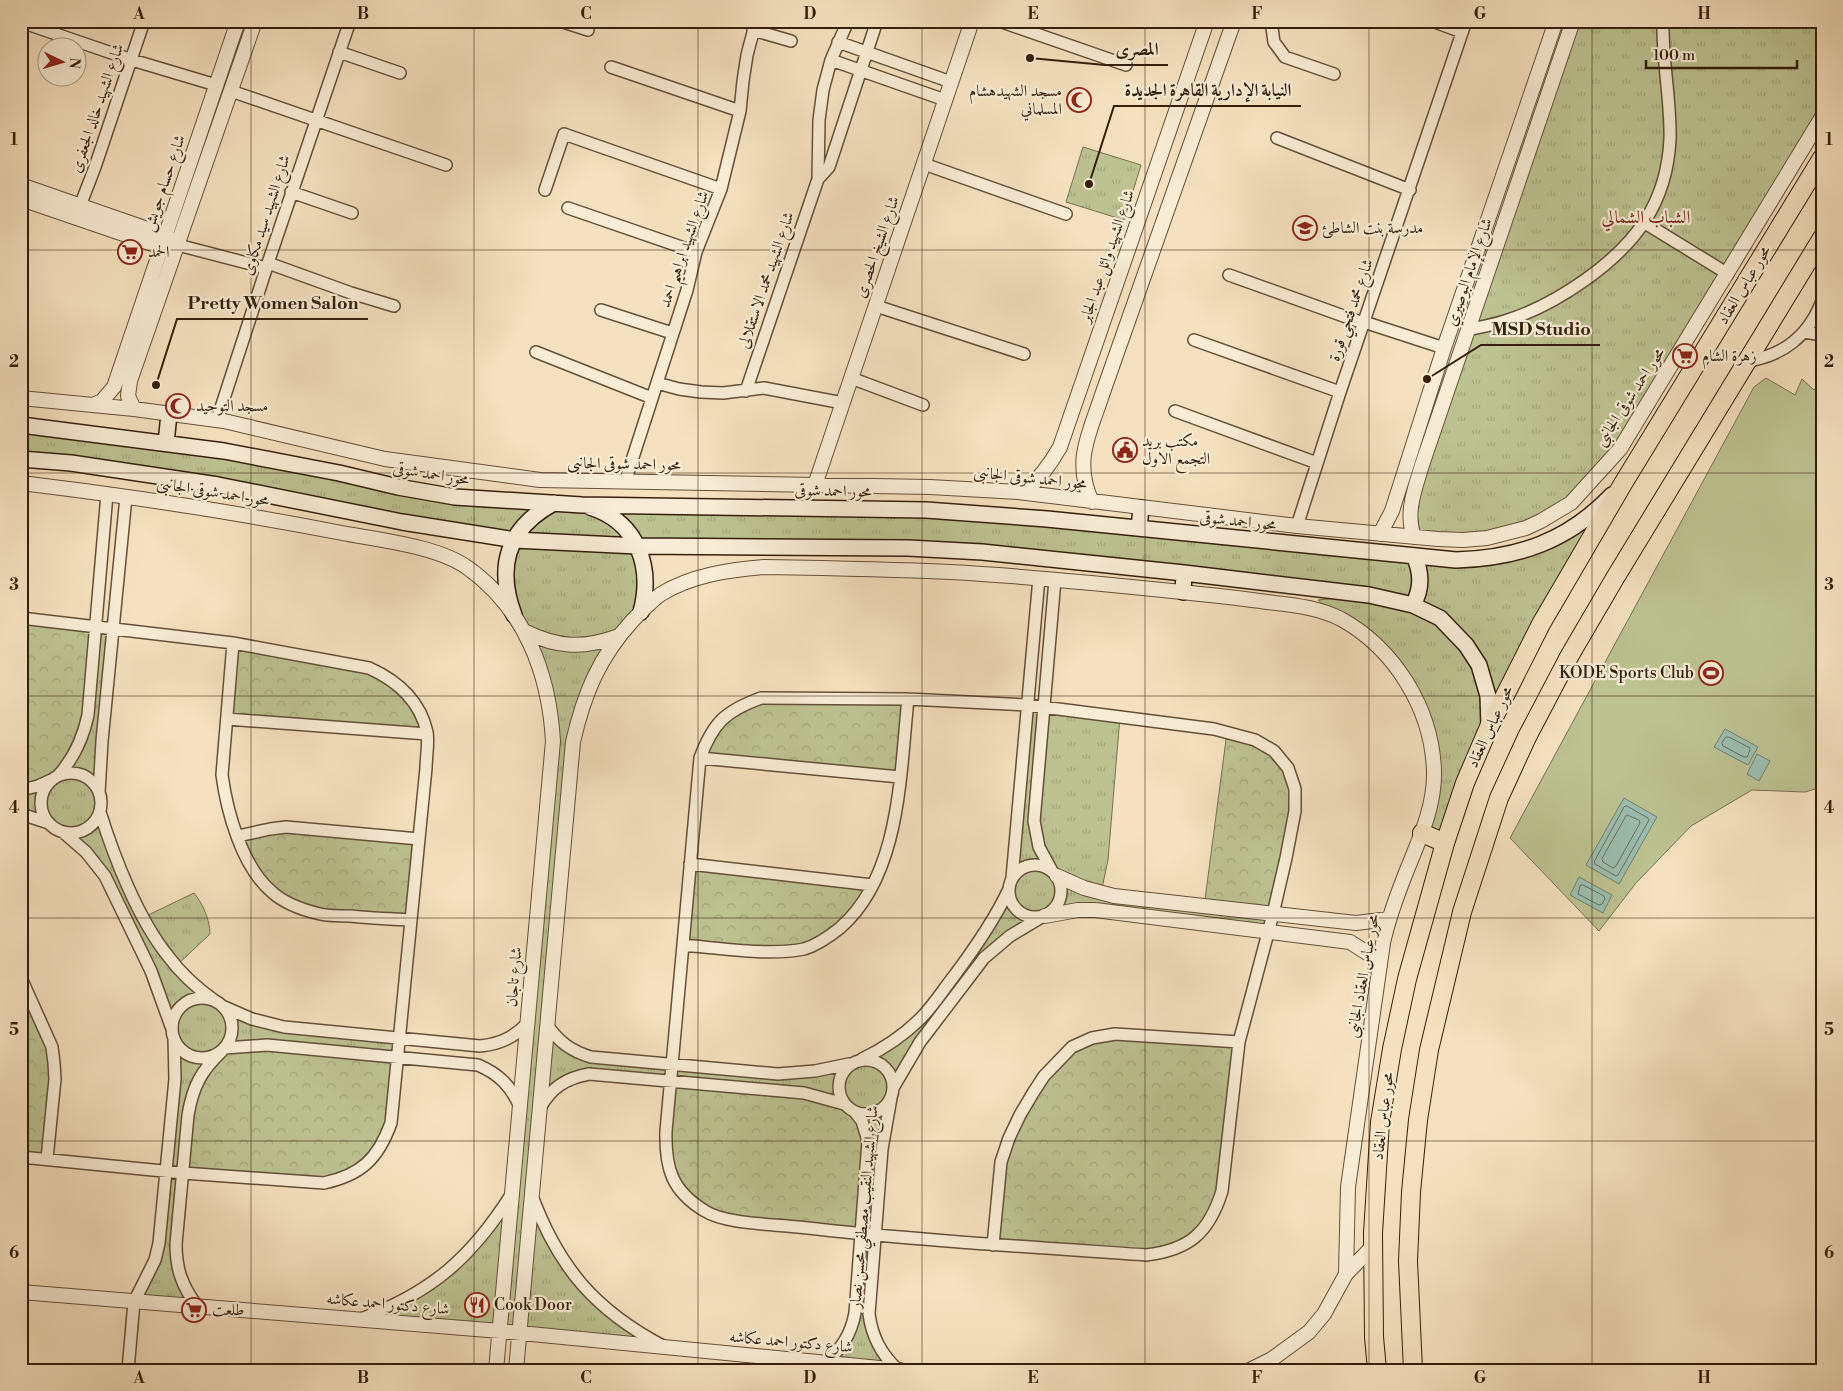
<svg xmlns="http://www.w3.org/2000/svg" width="1843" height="1391" font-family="'Libre Bodoni',Amiri,serif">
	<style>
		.grass { fill: url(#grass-tufts); stroke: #78704e }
		.park { fill: url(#park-crowns); stroke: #78704e }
		.garden { fill: #bdc291; stroke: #78704e }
		.water { fill: #9cbeb0; stroke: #727e6e }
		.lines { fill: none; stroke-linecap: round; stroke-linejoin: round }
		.shore { stroke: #686e5e; stroke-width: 1 }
		.minor-casing { stroke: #645038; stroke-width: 14 }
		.tertiary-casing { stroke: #645038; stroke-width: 16 }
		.secondary-casing { stroke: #341f0b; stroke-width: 18 }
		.primary-casing { stroke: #341f0b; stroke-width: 20 }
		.minor { stroke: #f8ecd5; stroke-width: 11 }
		.tertiary { stroke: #f8ecd5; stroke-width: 14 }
		.secondary { stroke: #f8ecd5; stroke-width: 15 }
		.primary { stroke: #f5e1bf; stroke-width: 18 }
		.grid { fill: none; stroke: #341f0b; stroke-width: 1; stroke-opacity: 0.55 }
		.labels { text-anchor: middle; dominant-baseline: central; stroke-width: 4.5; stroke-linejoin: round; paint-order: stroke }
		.poi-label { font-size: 16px; fill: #341f0b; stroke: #f8ecd5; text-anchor: start }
		.street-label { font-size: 16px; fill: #341f0b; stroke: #f8ecd5 }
		.neighbourhood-label { font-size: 18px; fill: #7a1f14; stroke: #f8ecd5 }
		.leader { fill: none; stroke: #341f0b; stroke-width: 2 }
		.callout-dot { fill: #341f0b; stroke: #f8ecd5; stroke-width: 2 }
		.callout-label { font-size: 18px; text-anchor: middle; font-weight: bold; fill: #341f0b; stroke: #f8ecd5; stroke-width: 4.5; stroke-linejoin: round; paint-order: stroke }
		.neatline { fill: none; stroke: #341f0b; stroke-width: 2 }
		.grid-label { font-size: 16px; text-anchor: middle; font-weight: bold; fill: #341f0b }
	</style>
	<defs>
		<pattern id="grass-tufts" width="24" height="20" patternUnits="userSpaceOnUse" patternTransform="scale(1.25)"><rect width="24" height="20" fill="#bdc291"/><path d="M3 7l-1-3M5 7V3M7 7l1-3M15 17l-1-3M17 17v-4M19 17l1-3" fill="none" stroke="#a3a67c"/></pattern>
		<pattern id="park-crowns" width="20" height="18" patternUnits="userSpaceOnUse" patternTransform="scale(1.25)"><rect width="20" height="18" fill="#bdc291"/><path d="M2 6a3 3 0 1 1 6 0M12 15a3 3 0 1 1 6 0" fill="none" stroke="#a3a67c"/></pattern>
	</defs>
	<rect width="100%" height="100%" fill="#f5e1bf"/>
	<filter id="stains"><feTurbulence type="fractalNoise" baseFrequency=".004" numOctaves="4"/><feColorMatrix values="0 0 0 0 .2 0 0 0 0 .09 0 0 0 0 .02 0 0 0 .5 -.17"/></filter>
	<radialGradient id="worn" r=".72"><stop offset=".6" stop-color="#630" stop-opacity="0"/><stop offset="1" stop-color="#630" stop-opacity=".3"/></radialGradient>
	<path class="grass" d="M1573 21H1822V117L1657 391 1571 503 1487 538 1411 530 1410 523Z
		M1083 147 1141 165 1124 220 1066 202Z
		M21 425 46 427 455 497 927 510 1414 556 1516 553 1601 506 1536 633 1445 843 1422 833 1431 749 1391 661 1318 600 1368 595 966 552 638 546 645 596 619 636 579 714 547 1025 570 1049 778 1074 849 1064 862 1059 922 1017 1009 889 1012 878 1027 705 1120 717 1108 860 1101 893 1273 914 1267 932 1061 913 996 946 893 1088 871 1327 898 1370 824 1363 834 1355 855 1313V1112L844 1104 589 1074 546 1098 532 1196 542 1224 592 1296 666 1348 361 1319 449 1271 512 1193 551 712 507 597 514 540 21 459Z
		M95 627 113 630 99 793 101 799 100 812 144 917 194 893C203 904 210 920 210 934L176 966 202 991 253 1019 399 1038 397 1058 198 1079 176 1261 197 1306 134 1302 155 1260 174 1038 105 876 63 832 49 823 21 814V788Z"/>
	<path class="park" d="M21 618 95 627 88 715 58 776 21 790Z
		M233 643 351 664 401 686 427 734 227 719Z
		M761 698 908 699 900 777 700 758 721 719Z
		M1227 732 1274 751 1295 789 1273 914 1204 907Z
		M270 829 419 839 411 920 322 914 271 892 238 836Z
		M690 864 872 885 858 908 807 948 683 945Z
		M21 978 52 1047 47 1159 21 1157Z
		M1092 1038 1239 1042 1223 1174 1207 1224 1163 1253 993 1245 1001 1162 1044 1076Z
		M225 1048 397 1058 385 1141 342 1179 183 1173 192 1095Z
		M670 1082 844 1104 855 1112 866 1130 861 1234 707 1213 673 1179 666 1131Z"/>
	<path class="garden" d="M1766 378 1795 395 1802 379 1814 390 1822 379V787L1805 792 1752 790 1691 826 1636 883 1599 931 1510 838 1754 387Z"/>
	<path class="water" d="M1725 729 1758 747 1748 765 1714 747Z
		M1757 754 1770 761 1759 781 1747 774Z
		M1624 798 1657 817 1619 884 1586 865Z
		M1579 877 1612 895 1603 913 1570 895Z"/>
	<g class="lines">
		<path class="shore" d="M1726 737H1729L1750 748V750L1747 757H1744L1723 746 1722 743Z
			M1627 806 1648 818 1649 820 1618 875 1616 876 1595 864 1594 862 1624 807Z
			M1627 815 1639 820 1640 823 1616 866 1613 868 1603 862 1602 859Z
			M1583 885 1604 896 1605 899 1602 904 1599 905 1578 894 1580 886Z"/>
		<defs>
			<path id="minor" d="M493 21H494
				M560 21 588 30
				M999 21 1126 65
				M1271 21 1274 42 1285 57 1334 74
				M1432 21 1462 32
				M21 22 132 60 216 85
				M753 30 791 41
				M838 42 951 82
				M339 52 400 73
				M831 60 945 100
				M611 67 740 111
				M231 91 446 165
				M1277 138 1410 190
				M924 164 1066 214
				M818 179 829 167 877 21
				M545 190 564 134 721 189
				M291 192 352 213
				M80 206 95 167 144 21
				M568 208 696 252
				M1645 223 1728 274
				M178 245 266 268
				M268 263 351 293 394 306
				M1229 275 1363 323
				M876 306 1024 354
				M601 310 672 333
				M1364 322 1444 348
				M1467 330C1480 327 1493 325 1505 321 1534 312 1561 297 1585 280 1636 244 1667 203 1670 139 1671 100 1662 61 1663 21
				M1804 332 1822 335
				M1194 340 1340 392
				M536 352 652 398
				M1747 361C1783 356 1809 335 1822 301
				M851 378 923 405
				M657 383 679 389 701 392 723 393 764 388 843 403
				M746 391 818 179 819 120 823 90 831 60 848 21
				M1175 411 1317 463
				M217 420 268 263 350 21
				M625 482 687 290 696 252 721 189 740 111 743 81 747 55 756 21
				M1297 526 1340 392 1466 21
				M21 618 233 643 369 668C398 681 420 701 427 732 429 743 426 757 426 768L391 1123C378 1159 361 1175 324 1183L183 1173 21 1157
				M233 643 222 775C227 812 242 867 272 892 285 904 303 910 320 914 329 916 340 916 350 916 370 918 391 919 411 920
				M761 698 908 699 1027 705 1214 729 1255 740 1274 751 1288 768 1295 789V811L1286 858 1273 914 1239 1042 1222 1191C1209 1233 1189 1250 1146 1255 1030 1247 914 1240 798 1227 773 1224 725 1224 705 1211 672 1191 665 1169 666 1131L700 758C713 723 725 711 761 698Z
				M227 719 427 734
				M700 758 900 777
				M41 803a30 30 0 1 1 60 0a30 30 0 1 1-60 0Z
				M58 776C74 758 83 739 88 715L107 494
				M21 790 38 786 51 780
				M99 793 102 741 126 497
				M100 812C114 857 138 919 168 956 181 974 197 988 215 1001
				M21 814 49 823
				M63 832 86 852 105 876 151 971 172 1029
				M238 836 270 829 286 827 419 839
				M690 864 872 885
				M1009 891a26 26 0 1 1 52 0a26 26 0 1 1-52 0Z
				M1052 871 1039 847 1034 821 1055 580
				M1012 878 1039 578
				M683 945C719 948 769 956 804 949 818 945 830 936 840 928 901 875 900 773 908 699
				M21 978 52 1047 54 1063 55 1079 47 1159
				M172 1028a30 30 0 1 1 60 0a30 30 0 1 1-60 0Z
				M222 1006 252 1019 284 1027 480 1046C501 1044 514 1037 528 1023
				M547 1025C559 1042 571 1051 591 1057L778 1074 815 1071 849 1064
				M225 1048 267 1045 478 1065C499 1074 511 1086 520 1107
				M862 1059C883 1049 904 1035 921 1018 933 1006 943 990 954 976 975 948 994 921 1009 889
				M839 1087a27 27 0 1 1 54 0a27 27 0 1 1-54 0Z
				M893 1088 920 1042 984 958 1010 936 1040 918
				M891 1098 882 1149 869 1314C872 1337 881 1354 898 1370
				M540 1108C551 1088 566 1078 589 1074L804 1093 844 1104
				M532 1196C559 1268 595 1310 663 1346
				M993 1245 1001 1162 1009 1138 1020 1115 1033 1093 1044 1076 1072 1047 1092 1038 1115 1034 1239 1042
				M197 1306C182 1286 176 1269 176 1244L188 1115C193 1086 201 1071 222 1051
				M361 1319C432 1292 471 1258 511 1195
				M824 1363C842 1349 851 1334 855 1313L868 1141 862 1121 855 1112
				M128 1370 134 1302 155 1260 159 1243 175 1079 174 1038"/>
			<path id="tertiary" d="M21 185 165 235 178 245 161 247 21 199
				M21 398 134 409 224 421 385 459 540 480 930 487 1018 492 1297 526 1438 539 1463 540 1487 538 1526 528 1541 521 1571 503 1620 449 1822 117
				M93 405 102 401 114 387 238 21
				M134 409 128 396 130 381 255 21
				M21 483C129 496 235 512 342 533 379 540 438 546 468 568 525 609 549 673 553 741L496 1370
				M815 485 972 21
				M1024 493C1039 479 1050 465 1060 447L1207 21
				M1092 502C1073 461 1089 435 1102 395L1234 21
				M1380 534 1392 511 1444 348 1556 21
				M1414 537C1405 512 1415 489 1422 465L1573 21
				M524 631C558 648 583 649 619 636
				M1057 876 1084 888 1114 896 1356 923 1389 919
				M1045 916 1078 910H1095L1350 942 1372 956 1380 966
				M21 1292 500 1331 900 1370
				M516 1370 573 742C584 694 599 657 633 620 642 611 651 601 661 594 692 575 729 570 764 567 826 568 888 569 950 572 1028 576 1105 584 1182 592 1211 595 1239 598 1267 602 1292 605 1318 607 1341 619 1395 649 1432 709 1434 771 1435 808 1418 842 1405 875 1396 898 1388 920 1383 943L1348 1187 1346 1274
				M1250 1370 1272 1359 1309 1332 1324 1314 1346 1274 1373 1246"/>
			<path id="secondary" d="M21 425 224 451 339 473 398 487 455 497 582 505 926 510 1047 519 1456 560C1519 558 1568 541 1612 495
				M166 443 169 414
				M21 459 71 463 218 485 402 522 515 540 637 546 908 548 982 552 1184 573 1369 595 1413 605 1440 618 1466 645 1479 665 1488 696 1489 727
				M590 507C638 522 653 567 641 612
				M1139 528 1141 508
				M1183 592 1184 573
				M1413 605C1422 589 1422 573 1414 556
				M514 615C496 567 507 528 554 503"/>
			<path id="primary" d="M1422 833 1445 843
				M1377 1370 1374 1337 1373 1233 1380 1122 1392 1049 1407 979 1445 843 1465 783 1489 727 1541 624 1624 482 1822 158
				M1413 1370 1408 1261 1411 1192 1418 1120 1429 1050 1462 912 1499 798 1527 737 1570 655 1615 578 1822 238"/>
		</defs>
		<use href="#minor" class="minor-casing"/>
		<use href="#tertiary" class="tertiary-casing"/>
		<use href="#secondary" class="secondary-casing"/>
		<use href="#primary" class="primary-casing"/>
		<use href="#minor" class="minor"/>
		<use href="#tertiary" class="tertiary"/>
		<use href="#secondary" class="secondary"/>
		<use href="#primary" class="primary"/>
	</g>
	<path class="grid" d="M251 21V1370M474 21V1370M698 21V1370M922 21V1370M1145 21V1370M1369 21V1370M1592 21V1370M21 250H1822M21 473H1822M21 696H1822M21 918H1822M21 1141H1822"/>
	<defs>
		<symbol id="mosque-ring" viewBox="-11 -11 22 22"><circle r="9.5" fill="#f8ecd5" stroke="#8f2418" stroke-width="1.5"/><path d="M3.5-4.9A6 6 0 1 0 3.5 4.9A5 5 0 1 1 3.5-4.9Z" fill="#8f2418"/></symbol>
		<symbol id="school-ring" viewBox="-11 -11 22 22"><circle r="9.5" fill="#f8ecd5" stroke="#8f2418" stroke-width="1.5"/><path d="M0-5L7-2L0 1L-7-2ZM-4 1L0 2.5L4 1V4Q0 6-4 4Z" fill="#8f2418"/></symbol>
		<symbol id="supermarket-ring" viewBox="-11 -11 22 22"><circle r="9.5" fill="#f8ecd5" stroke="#8f2418" stroke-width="1.5"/><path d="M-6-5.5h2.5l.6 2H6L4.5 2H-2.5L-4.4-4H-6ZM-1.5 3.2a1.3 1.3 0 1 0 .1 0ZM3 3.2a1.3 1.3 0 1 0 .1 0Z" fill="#8f2418"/></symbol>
		<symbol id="civic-ring" viewBox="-11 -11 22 22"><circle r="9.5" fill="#f8ecd5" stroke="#8f2418" stroke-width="1.5"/><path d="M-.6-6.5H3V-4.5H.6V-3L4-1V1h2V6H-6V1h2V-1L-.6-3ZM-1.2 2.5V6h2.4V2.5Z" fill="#8f2418"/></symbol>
		<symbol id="stadium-ring" viewBox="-11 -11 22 22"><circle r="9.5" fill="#f8ecd5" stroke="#8f2418" stroke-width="1.5"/><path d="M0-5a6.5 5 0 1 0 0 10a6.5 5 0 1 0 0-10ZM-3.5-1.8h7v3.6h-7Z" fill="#8f2418"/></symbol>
		<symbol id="restaurant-ring" viewBox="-11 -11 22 22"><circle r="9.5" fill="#f8ecd5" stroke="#8f2418" stroke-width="1.5"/><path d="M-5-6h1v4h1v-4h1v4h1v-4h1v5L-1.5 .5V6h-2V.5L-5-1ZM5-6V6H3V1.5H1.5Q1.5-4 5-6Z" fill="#8f2418"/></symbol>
	</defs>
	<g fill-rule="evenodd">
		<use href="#mosque-ring" x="1065" y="86" width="28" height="28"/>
		<use href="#school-ring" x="1291" y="214" width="28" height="28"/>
		<use href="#supermarket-ring" x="116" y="238" width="28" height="28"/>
		<use href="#supermarket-ring" x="1671" y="342" width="28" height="28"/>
		<use href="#mosque-ring" x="164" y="392" width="28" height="28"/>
		<use href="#civic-ring" x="1111" y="436" width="28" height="28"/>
		<use href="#stadium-ring" x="1697" y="659" width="28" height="28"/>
		<use href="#restaurant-ring" x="463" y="1291" width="28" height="28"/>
		<use href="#supermarket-ring" x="180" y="1296" width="28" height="28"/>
	</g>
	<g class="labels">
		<g class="poi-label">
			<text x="1062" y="91" text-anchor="end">مسجد الشهيدهشام<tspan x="1062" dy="18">المسلماني</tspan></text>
			<text x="1322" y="228">مدرسة بنت الشاطئ</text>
			<text x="148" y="252">الحمد</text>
			<text x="1702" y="356">زهرة الشام</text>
			<text x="196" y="406">مسجد التوحيد</text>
			<text x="1142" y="441">مكتب بريد<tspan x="1142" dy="18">التجمع الاول</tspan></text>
			<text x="1694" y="673" text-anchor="end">KODE Sports Club</text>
			<text x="494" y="1305">Cook Door</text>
			<text x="212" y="1310">طلعت</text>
		</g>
		<g class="street-label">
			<text transform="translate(97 108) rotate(-71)">شارع الشهيد خالد الجعفرى</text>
			<text transform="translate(164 183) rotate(-71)">شارع حسام جويش</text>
			<text transform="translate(266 215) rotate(-72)">شارع الشهيد سيد مكاوى</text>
			<text transform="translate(877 247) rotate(-71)">شارع الشيخ الحصرى</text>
			<text transform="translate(684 249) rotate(-71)">شارع الشهيد ابراهيم احمد</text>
			<text transform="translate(1107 256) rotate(-71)">شارع الشهيد وائل عبد الجابر</text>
			<text transform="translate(1469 272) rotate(-71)">شارع الإمام البوصيري</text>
			<text transform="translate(766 280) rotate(-71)">شارع الشهيد محمد الاستقلالى</text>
			<text transform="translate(1744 285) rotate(-59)">محور عباس العقاد</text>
			<text transform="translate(1351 310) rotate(-71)">شارع محمد فتحي قورة</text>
			<text transform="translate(1630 397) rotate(-57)">محور احمد شوقى الجانبى</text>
			<text transform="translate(624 464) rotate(1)">محور احمد شوقى الجانبى</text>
			<text transform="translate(431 474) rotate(9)">محور احمد شوقى</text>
			<text transform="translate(1030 478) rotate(6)">محور احمد شوقى الجانبى</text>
			<text transform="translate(833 491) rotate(1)">محور احمد شوقى</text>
			<text transform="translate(213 492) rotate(9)">محور احمد شوقى الجانبى</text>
			<text transform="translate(1238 521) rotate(6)">محور احمد شوقى</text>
			<text transform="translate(1490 727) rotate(-65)">محور عباس العقاد</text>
			<text transform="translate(1363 976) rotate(-80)">محور عباس العقاد الجانبى</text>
			<text transform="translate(514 977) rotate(-85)">شارع تاجان</text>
			<text transform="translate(1383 1116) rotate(-83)">محور عباس العقاد</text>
			<text transform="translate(864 1207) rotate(-85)">شارع الشهيد النقيب مصطفي محسن نصار</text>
			<text transform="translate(388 1304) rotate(5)">شارع دكتور احمد عكاشه</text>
			<text transform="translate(791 1342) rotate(5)">شارع دكتور احمد عكاشه</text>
		</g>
		<g class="neighbourhood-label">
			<text x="1646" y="217">الشباب الشمالي</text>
		</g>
	</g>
	<path class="leader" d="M1030 58L1105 65H1168M1089 184L1114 106H1301M156 385L177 319H368M1427 379L1481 345H1600"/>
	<g class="callout-dot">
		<circle cx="1030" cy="58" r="5"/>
		<circle cx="1089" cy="184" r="5"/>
		<circle cx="156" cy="385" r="5"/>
		<circle cx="1427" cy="379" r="5"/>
	</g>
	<g class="callout-label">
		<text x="1137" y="55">المصرى</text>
		<text x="1208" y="96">النيابة الإدارية القاهرة الجديدة</text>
		<text x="273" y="309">Pretty Women Salon</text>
		<text x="1541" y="335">MSD Studio</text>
	</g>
	<rect width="1843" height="1391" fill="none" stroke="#f5e1bf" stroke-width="55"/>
	<g transform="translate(62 62) rotate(95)"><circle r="24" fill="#f8ecd5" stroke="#aa9a84"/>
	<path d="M0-4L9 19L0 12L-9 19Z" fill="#8f2418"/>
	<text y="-8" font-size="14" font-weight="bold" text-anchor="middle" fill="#341f0b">N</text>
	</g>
	<path d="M1646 60v8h151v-8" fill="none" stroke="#341f0b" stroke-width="2.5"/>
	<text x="1653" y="60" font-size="15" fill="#341f0b" stroke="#f8ecd5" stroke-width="4" paint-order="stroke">100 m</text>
	<rect x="28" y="28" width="1788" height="1336" class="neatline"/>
	<g class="grid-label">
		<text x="139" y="19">A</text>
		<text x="363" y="19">B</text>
		<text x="586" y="19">C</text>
		<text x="810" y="19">D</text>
		<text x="1033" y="19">E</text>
		<text x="1257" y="19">F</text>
		<text x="1480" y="19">G</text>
		<text x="1704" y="19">H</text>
		<text x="14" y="145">1</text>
		<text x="1829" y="145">1</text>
		<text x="14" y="367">2</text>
		<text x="1829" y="367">2</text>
		<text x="14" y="590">3</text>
		<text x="1829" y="590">3</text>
		<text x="14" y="813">4</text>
		<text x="1829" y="813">4</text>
		<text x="14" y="1035">5</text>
		<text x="1829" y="1035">5</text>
		<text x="14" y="1258">6</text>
		<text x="1829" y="1258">6</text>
		<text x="139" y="1383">A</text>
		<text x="363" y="1383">B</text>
		<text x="586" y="1383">C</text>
		<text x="810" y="1383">D</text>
		<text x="1033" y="1383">E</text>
		<text x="1257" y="1383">F</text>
		<text x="1480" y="1383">G</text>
		<text x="1704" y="1383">H</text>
	</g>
	<rect width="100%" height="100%" filter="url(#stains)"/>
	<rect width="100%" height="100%" fill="url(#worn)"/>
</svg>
